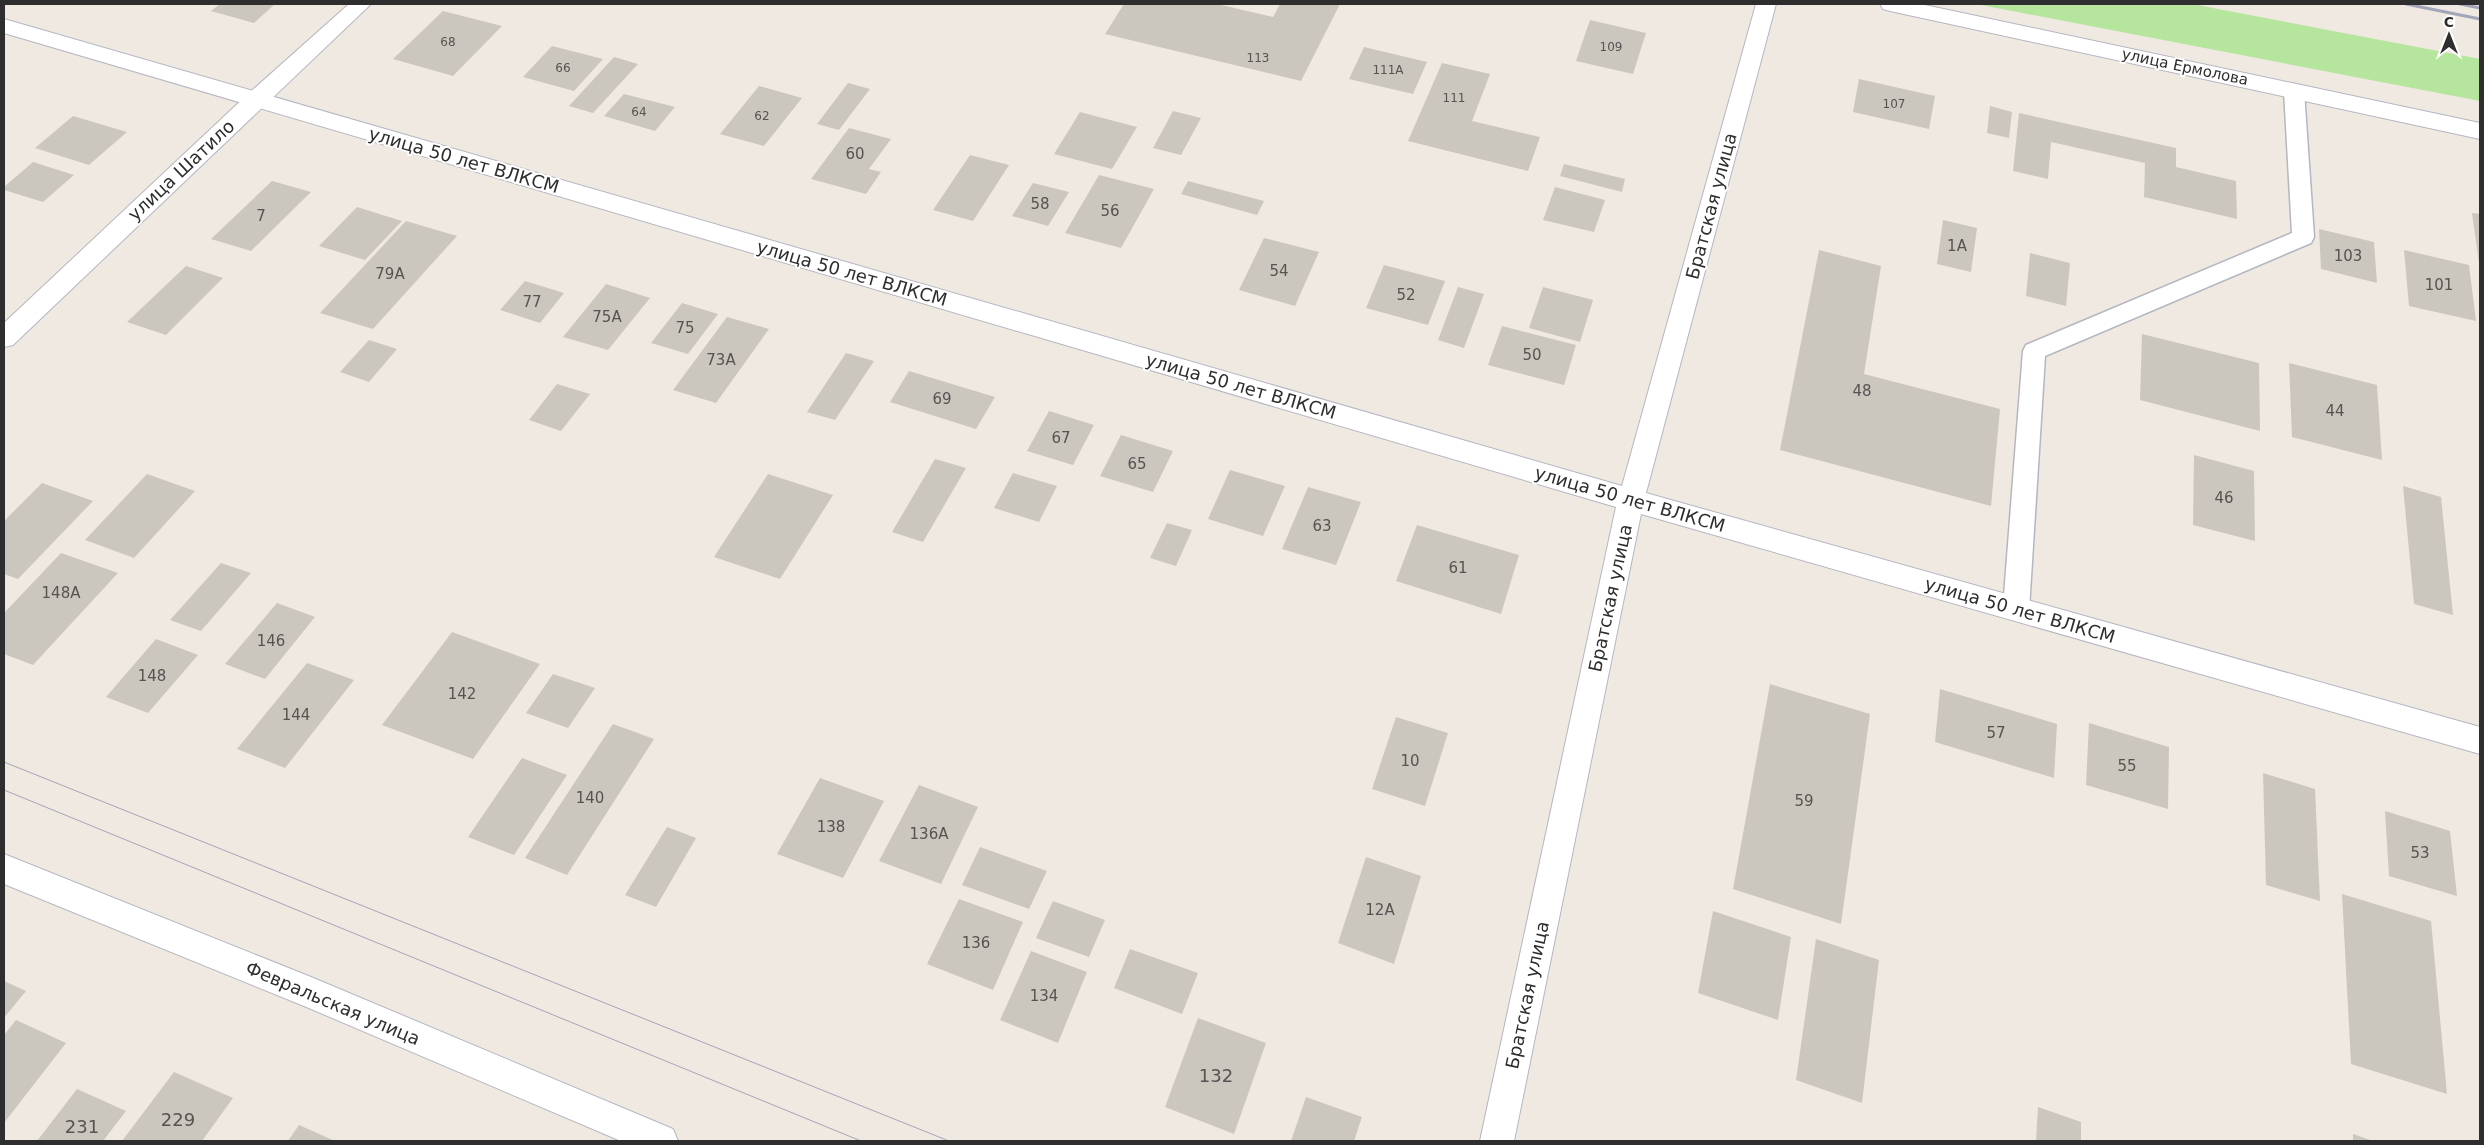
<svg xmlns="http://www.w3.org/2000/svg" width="2484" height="1145" font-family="'DejaVu Sans',sans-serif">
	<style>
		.green { fill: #b6e59e }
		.building { fill: #cbc7bf }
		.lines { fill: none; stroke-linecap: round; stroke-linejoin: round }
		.service-casing { stroke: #b4b7c1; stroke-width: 3 }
		.minor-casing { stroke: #b4b7c1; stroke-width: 2 }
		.tertiary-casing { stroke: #b4b7c1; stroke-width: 2 }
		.service { fill: #fff; fill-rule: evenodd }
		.minor { fill: #fff; fill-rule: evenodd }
		.tertiary { fill: #fff; fill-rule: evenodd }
		.tram { stroke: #a3a6b8; stroke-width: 1 }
		.rail { stroke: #a3a6b8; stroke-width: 3 }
		.labels { text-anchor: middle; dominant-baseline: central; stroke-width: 4; stroke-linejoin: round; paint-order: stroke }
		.far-number-label { font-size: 12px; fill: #555452 }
		.far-street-label { font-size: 15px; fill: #2e2e2e; stroke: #fff }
		.number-label { font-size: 15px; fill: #555452 }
		.street-label { font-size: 18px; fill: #2e2e2e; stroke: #fff }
		.near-number-label { font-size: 18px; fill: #555452 }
	</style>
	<rect width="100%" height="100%" fill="#efe9e1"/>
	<path class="green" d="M1976 4H2192L2480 59V101Z"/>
	<path class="building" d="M220 4H275L254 23 211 11Z
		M1124 4H1217L1273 17 1280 4H1340L1301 81 1105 34Z
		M443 11 502 26 453 76 393 59Z
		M1590 20 1646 33 1633 74 1576 61Z
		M552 46 603 59 574 91 523 77Z
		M1364 47 1427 62 1413 94 1349 79Z
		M614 57 638 64 593 113 569 106Z
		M1442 63 1490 74 1472 121 1540 137 1528 171 1408 141Z
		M1859 79 1935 96 1929 129 1853 112Z
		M848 83 870 89 839 130 817 124Z
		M759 86 802 98 764 146 720 134Z
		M624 94 675 107 655 131 604 116Z
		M1990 106 2012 112 2009 138 1987 133Z
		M1173 111 1201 118 1181 155 1153 148Z
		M1080 112 1137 127 1112 169 1054 154Z
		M2019 113 2176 148V167L2236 181 2237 219 2144 197 2145 163 2051 142 2048 179 2013 171Z
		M73 116 127 132 89 165 35 148Z
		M849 128 891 139 869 169 881 172 866 194 811 179Z
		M970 155 1009 165 973 221 933 210Z
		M33 162 74 175 43 202 4 190V187Z
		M1564 164 1625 179 1622 192 1560 176Z
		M1099 175 1154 189 1121 248 1065 233Z
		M272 181 311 192 251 251 211 239Z
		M1188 181 1264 201 1257 215 1181 194Z
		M1033 183 1069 192 1048 226 1012 216Z
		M1555 187 1605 200 1594 232 1543 220Z
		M357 207 402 221 365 260 319 246Z
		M2472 213 2480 214V263H2479Z
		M1943 220 1977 228 1971 272 1937 264Z
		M406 221 457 236 373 329 320 313Z
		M2319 229 2374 242 2377 283 2321 269Z
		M1264 238 1319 252 1295 306 1239 290Z
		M1819 250 1881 266 1864 374 2000 409 1991 506 1780 450Z
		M2404 250 2469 265 2476 321 2409 306Z
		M2030 253 2070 263 2066 306 2026 296Z
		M1384 265 1445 281 1428 325 1366 308Z
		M186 266 223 278 166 335 127 322Z
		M525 281 564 293 540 323 500 310Z
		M606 284 650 298 608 350 563 337Z
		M1458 287 1484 294 1464 348 1438 340Z
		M1543 287 1593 300 1580 342 1529 328Z
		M682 303 718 314 688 354 651 343Z
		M727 317 769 329 716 403 673 390Z
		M1502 326 1576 345 1564 385 1488 365Z
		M2142 334 2259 363 2260 431 2140 400Z
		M369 340 397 349 369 382 340 372Z
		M846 353 874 361 835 420 807 412Z
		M2289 363 2377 385 2382 460 2292 437Z
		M909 371 995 397 976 429 890 402Z
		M557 384 590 394 561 431 529 420Z
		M1049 411 1094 425 1073 465 1027 451Z
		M1121 435 1173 451 1153 492 1100 476Z
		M2194 455 2254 471 2255 541 2193 525Z
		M935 459 966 468 923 542 892 532Z
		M1230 470 1285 486 1263 536 1208 519Z
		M1013 473 1057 486 1039 522 994 508Z
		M147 474 195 491 134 558 85 540Z
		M768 474 833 495 780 579 714 557Z
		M42 483 93 501 18 579 4 574V521Z
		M2403 486 2441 497 2453 615 2414 604Z
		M1308 487 1361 502 1336 565 1282 549Z
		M1167 523 1192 530 1176 566 1150 558Z
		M1417 525 1519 555 1501 614 1396 581Z
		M61 553 118 573 33 665 4 654V613Z
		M221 563 251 573 201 631 170 620Z
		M277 603 315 617 265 679 225 664Z
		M452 632 540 664 473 759 382 725Z
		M156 639 198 655 148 713 106 697Z
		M307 663 354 680 285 768 237 749Z
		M553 674 595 688 568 728 526 713Z
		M1770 684 1870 714 1841 924 1733 889Z
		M1940 689 2057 724 2054 778 1935 742Z
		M1396 717 1448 733 1425 806 1372 789Z
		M2089 723 2169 747 2168 809 2086 785Z
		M613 724 654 739 567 875 525 858Z
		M522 758 567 775 514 855 468 837Z
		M2263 773 2315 789 2320 901 2266 885Z
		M820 778 884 801 843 878 777 854Z
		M919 785 978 807 941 884 879 861Z
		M2385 811 2450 831 2457 896 2389 876Z
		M667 827 696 838 656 907 625 895Z
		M980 847 1047 871 1029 909 962 885Z
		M1366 857 1421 876 1394 964 1338 943Z
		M2342 894 2431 921 2447 1094 2351 1064Z
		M959 899 1023 922 993 990 927 964Z
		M1053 901 1105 920 1089 957 1036 938Z
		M1713 911 1791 937 1778 1020 1698 993Z
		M1816 939 1879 960 1862 1103 1796 1080Z
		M1130 949 1198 973 1182 1014 1114 988Z
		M1031 951 1087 972 1058 1043 1000 1020Z
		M4 981 26 991 4 1018Z
		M1198 1018 1266 1043 1234 1134 1165 1107Z
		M16 1020 66 1043 4 1123V1035Z
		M174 1072 233 1098 202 1141H122Z
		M77 1089 126 1111 103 1141H37Z
		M1306 1097 1362 1117 1354 1141H1291Z
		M2038 1107 2081 1122V1141H2036Z
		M299 1125 335 1141H288Z
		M2353 1134 2373 1141H2353Z"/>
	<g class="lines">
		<defs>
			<path id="service" d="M2294 84 2301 86 2304 91 2314 237 2311 243 2045 356 2029 609 2025 617 2016 620 2007 617 2003 609 2023 351 2026 345 2292 233 2284 91 2287 86Z"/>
			<path id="minor" d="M1756 4H1776L1646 493 2480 727V754L1641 514 1514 1141H1480L1616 507 4 33V19L1622 486Z
				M4 854 311 977 673 1129 678 1141H621L304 1006 4 884Z"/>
			<path id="tertiary" d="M349 4H371L13 345 4 347V323L248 94Z
				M1880 4H1920L2480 123V139L1890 11 1883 9Z"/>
		</defs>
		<use href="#service" class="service-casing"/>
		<use href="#minor" class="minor-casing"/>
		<use href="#tertiary" class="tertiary-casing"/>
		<use href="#service" class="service"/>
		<use href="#minor" class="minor"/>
		<use href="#tertiary" class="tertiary"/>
		<path class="tram" d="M4 762 949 1141
			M4 790 861 1141"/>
		<path class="rail" d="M2406 4 2480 19
			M2460 4 2480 8"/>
	</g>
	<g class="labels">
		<g class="far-number-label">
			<text x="448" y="42">68</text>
			<text x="1611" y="47">109</text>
			<text x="1258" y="58">113</text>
			<text x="563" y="68">66</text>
			<text x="1388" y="70">111А</text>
			<text x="1454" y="98">111</text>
			<text x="1894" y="104">107</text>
			<text x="639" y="112">64</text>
			<text x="762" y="116">62</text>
		</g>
		<g class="far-street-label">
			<text transform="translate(2185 67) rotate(12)">улица Ермолова</text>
		</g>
		<g class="number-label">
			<text x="855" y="154">60</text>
			<text x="1040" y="204">58</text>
			<text x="1110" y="211">56</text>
			<text x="261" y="216">7</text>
			<text x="1957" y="246">1А</text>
			<text x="2348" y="256">103</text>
			<text x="1279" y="271">54</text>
			<text x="390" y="274">79А</text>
			<text x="2439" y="285">101</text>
			<text x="1406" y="295">52</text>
			<text x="532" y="302">77</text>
			<text x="607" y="317">75А</text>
			<text x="685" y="328">75</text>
			<text x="1532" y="355">50</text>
			<text x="721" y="360">73А</text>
			<text x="1862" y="391">48</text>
			<text x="942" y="399">69</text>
			<text x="2335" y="411">44</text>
			<text x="1061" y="438">67</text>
			<text x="1137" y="464">65</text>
			<text x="2224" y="498">46</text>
			<text x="1322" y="526">63</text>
			<text x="1458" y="568">61</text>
			<text x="61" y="593">148А</text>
			<text x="271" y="641">146</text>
			<text x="152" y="676">148</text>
			<text x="462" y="694">142</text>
			<text x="296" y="715">144</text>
			<text x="1996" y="733">57</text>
			<text x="1410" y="761">10</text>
			<text x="2127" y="766">55</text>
			<text x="590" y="798">140</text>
			<text x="1804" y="801">59</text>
			<text x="831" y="827">138</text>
			<text x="929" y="834">136А</text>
			<text x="2420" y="853">53</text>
			<text x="1380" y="910">12А</text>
			<text x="976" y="943">136</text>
			<text x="1044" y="996">134</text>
		</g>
		<g class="street-label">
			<text transform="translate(464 160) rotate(16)">улица 50 лет ВЛКСМ</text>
			<text transform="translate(181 170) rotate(-43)">улица Шатило</text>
			<text transform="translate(1711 206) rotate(-75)">Братская улица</text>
			<text transform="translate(852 273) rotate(16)">улица 50 лет ВЛКСМ</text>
			<text transform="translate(1241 386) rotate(16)">улица 50 лет ВЛКСМ</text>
			<text transform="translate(1630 499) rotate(16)">улица 50 лет ВЛКСМ</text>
			<text transform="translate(1610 598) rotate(-78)">Братская улица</text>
			<text transform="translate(2020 610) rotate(16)">улица 50 лет ВЛКСМ</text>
			<text transform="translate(1527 995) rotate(-78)">Братская улица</text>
			<text transform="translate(333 1003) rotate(23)">Февральская улица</text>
		</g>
		<g class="near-number-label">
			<text x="1216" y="1075">132</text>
			<text x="178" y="1119">229</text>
			<text x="82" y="1126">231</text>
		</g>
	</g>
	<rect width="2484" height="1145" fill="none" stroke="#2e2e2e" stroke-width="10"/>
	<g transform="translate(2449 35)" stroke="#ffffff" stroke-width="4" paint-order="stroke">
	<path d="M0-4L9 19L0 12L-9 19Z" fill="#2e2e2e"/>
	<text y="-8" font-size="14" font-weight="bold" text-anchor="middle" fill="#2e2e2e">С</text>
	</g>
</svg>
